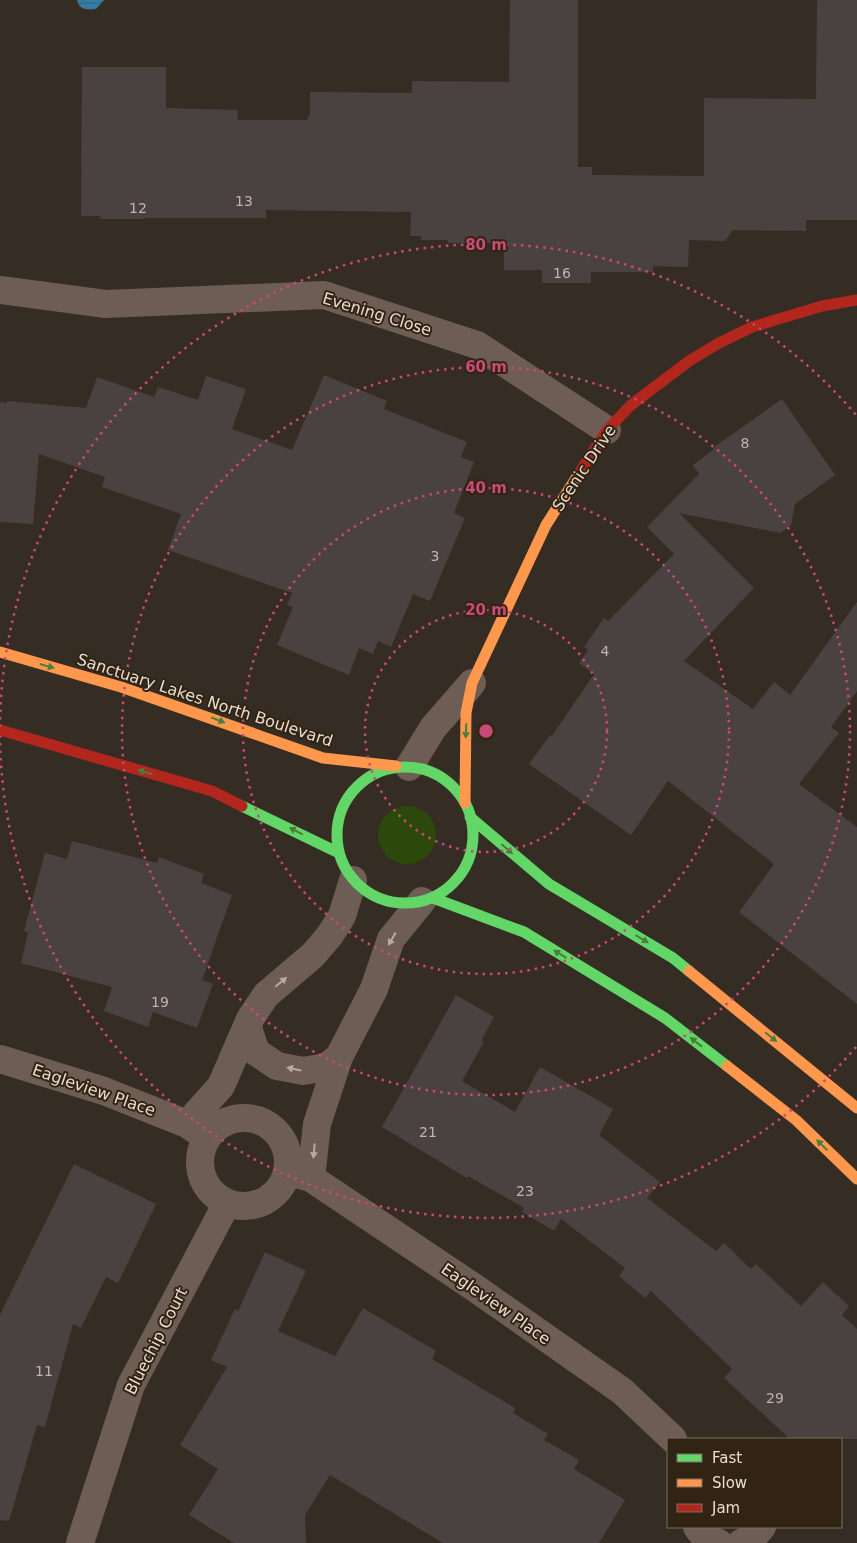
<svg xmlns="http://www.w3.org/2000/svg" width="857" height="1543" font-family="'DejaVu Sans',sans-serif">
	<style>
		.green { fill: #2c490b }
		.water { fill: url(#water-rules) }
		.building { fill: #4a4240 }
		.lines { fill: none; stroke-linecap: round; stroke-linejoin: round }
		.street { stroke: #6d5d55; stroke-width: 28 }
		.fast { stroke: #63d668; stroke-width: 11 }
		.slow { stroke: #ff974d; stroke-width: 11 }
		.jam { stroke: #b3261e; stroke-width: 11 }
		.oneway { fill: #4a7d3e }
		.oneway2 { fill: #b6aaa1 }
		.ring { fill: none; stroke: #cb4979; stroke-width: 2.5; stroke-dasharray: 2.5 5 }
		.labels { text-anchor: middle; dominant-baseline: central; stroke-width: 4; stroke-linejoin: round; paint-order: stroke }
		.number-label { font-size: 14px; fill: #c0b6ae }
		.street-label { font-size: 16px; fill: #e7ddd3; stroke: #322413 }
		.centre { fill: #cb4979; stroke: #322413; stroke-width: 2.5 }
		.ring-label { font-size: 15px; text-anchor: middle; font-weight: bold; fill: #cb4979; stroke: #322413; stroke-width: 4; stroke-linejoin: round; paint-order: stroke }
	</style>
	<defs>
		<pattern id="water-rules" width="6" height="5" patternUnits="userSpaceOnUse" patternTransform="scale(1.25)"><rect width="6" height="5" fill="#337da4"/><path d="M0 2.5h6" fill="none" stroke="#3a657c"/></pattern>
	</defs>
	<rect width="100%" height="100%" fill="#352d24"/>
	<path class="green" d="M378 835a29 29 0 1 1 58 0a29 29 0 1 1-58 0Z"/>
	<path class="water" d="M77 0H104L96 9C87 10 79 10 77 0Z"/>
	<path class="building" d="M510 0H578V167H592V175L704 176V98L816 99 817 0H857V220H806V231L733 230 725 241 689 240 688 267 653 266V272H591V283H542V270H504V243H448V240H421V236H410L411 212 266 210V218H144V219H100L101 216H81L82 67H166V108L237 110 238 120H308V115L310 116V92L412 93V81L509 82Z
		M324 375 387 401 384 409 467 442 461 457 474 462 454 513 465 518 430 601 413 594 391 647 378 641 373 654 359 648 349 675 277 645 293 607 287 605 292 593 168 550 181 514 102 487 105 477 39 454 33 524 0 522V402L7 403V401L86 408 97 377 154 397 158 387 198 400 206 376 246 389 232 429 292 450Z
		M782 399 835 475 795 504 791 525 780 533 679 513 754 588 684 661 753 709 774 682 790 695 857 602V691L831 727 839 733 799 784 857 827V1004L739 912 774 864 668 781 631 835 529 764 550 735 552 736 594 674 579 663 588 650 584 647 604 618 608 621 674 554 647 527 699 474 693 465 714 449V447Z
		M72 841 157 863 159 857 204 874 201 883 232 895 202 980 213 984 197 1028 153 1012 148 1027 104 1011 112 987 21 963 28 932 24 931 45 853 67 859Z
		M456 995 494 1017 481 1041 484 1042 462 1081 515 1112 540 1067 613 1109 599 1135 660 1182 647 1198 716 1251 724 1243 751 1269 756 1264 801 1306 823 1282 849 1306 842 1315 857 1329V1439H790L724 1378 732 1369 651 1291 645 1298 619 1276 625 1268 561 1219 554 1231 522 1212 524 1208 468 1176 467 1178 382 1127Z
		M74 1164 156 1204 118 1283 106 1277 81 1328 73 1324 45 1427 37 1425 9 1521 0 1520V1315Z
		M265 1252 306 1271 278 1331 335 1356 363 1308 436 1351 432 1359 515 1408 513 1413 548 1434 544 1440 579 1460 574 1469 625 1500 599 1543H443L330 1475 305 1515 306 1543H234L189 1515 218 1469 180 1445 227 1367 211 1360 235 1309 238 1311Z"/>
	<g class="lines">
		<path class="street" d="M0 290 106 304 324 295 477 345 607 430
			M409 767 433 728 472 683
			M250 1019 248 1028 256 1052 277 1066 303 1071 326 1067 339 1057
			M0 1059 104 1091 187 1124 202 1134
			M200 1162a44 44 0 1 1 88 0a44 44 0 1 1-88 0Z
			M187 1124 221 1086 250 1019 266 995 313 955 330 935 342 916 353 880
			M288 1172 311 1178 475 1288 622 1391 673 1439
			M311 1178 317 1124 339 1057 374 989 391 939 422 901
			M697 1527C702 1535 710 1540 719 1543
			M80 1543 131 1385 227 1203
			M741 1543 753 1537 762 1527"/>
		<path class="fast" d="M337 835a68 68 0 1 1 136 0a68 68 0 1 1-136 0Z
			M242 806 339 853
			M470 817 549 884 673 958 689 971
			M433 898 524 932 665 1018 727 1066"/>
		<path class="slow" d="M0 652 121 687 323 758 396 766
			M465 803 466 713 472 683 546 525 578 475
			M689 971 857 1108
			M727 1066 796 1120 857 1179"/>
		<path class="jam" d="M578 475 607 430 631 405 689 361 719 343 752 327 822 306 857 300
			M0 730 212 791 242 806"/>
	</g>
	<defs><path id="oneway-solid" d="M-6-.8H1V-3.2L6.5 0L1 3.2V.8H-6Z" transform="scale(1.25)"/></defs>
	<g class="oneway">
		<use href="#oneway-solid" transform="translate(47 666) rotate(16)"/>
		<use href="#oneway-solid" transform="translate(218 720) rotate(21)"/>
		<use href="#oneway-solid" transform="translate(466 731) rotate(92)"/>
		<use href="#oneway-solid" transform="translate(145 772) rotate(-164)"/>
		<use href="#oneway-solid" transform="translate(296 831) rotate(-153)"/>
		<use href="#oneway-solid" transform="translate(507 849) rotate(41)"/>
		<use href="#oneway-solid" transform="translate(642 939) rotate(31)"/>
		<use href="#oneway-solid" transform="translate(560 954) rotate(-149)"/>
		<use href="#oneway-solid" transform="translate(771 1037) rotate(39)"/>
		<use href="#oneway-solid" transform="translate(696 1042) rotate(-142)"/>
		<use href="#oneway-solid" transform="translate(822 1145) rotate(-136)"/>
	</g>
	<g class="oneway2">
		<use href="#oneway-solid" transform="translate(392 939) rotate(120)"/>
		<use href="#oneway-solid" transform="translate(281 982) rotate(-40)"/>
		<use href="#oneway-solid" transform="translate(294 1069) rotate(-168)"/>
		<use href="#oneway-solid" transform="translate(314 1151) rotate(95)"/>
	</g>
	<g class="ring">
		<circle cx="486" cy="731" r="121"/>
		<circle cx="486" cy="731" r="243"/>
		<circle cx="486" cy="731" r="364"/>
		<path d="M856 1047A486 486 0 0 1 0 735M0 727A486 486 0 0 1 856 415"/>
	</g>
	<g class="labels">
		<g class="number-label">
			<text x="244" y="201">13</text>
			<text x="138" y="208">12</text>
			<text x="562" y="273">16</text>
			<text x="745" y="443">8</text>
			<text x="435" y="556">3</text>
			<text x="605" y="651">4</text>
			<text x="160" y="1002">19</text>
			<text x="428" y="1132">21</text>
			<text x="525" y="1191">23</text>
			<text x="44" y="1371">11</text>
			<text x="775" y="1398">29</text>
		</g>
		<g class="street-label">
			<text transform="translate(377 314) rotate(17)">Evening Close</text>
			<text transform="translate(584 468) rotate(-56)">Scenic Drive</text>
			<text transform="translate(205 700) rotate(18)">Sanctuary Lakes North Boulevard</text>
			<text transform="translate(94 1090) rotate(19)">Eagleview Place</text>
			<text transform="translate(496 1304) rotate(35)">Eagleview Place</text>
			<text transform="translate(156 1341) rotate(-63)">Bluechip Court</text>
		</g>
	</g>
	<circle cx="486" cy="731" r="8" class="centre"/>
	<g class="ring-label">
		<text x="486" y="250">80 m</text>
		<text x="486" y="372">60 m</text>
		<text x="486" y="493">40 m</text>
		<text x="486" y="615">20 m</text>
	</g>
	<rect x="667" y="1438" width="175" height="90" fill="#322413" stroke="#7a6e60"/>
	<rect x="677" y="1454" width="25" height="8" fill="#63d668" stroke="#7a6e60"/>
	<text x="712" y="1463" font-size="15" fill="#e7ddd3">Fast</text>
	<rect x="677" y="1479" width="25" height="8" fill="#ff974d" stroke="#7a6e60"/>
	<text x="712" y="1488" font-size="15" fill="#e7ddd3">Slow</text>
	<rect x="677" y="1504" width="25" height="8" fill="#b3261e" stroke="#7a6e60"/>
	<text x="712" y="1513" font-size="15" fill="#e7ddd3">Jam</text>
</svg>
